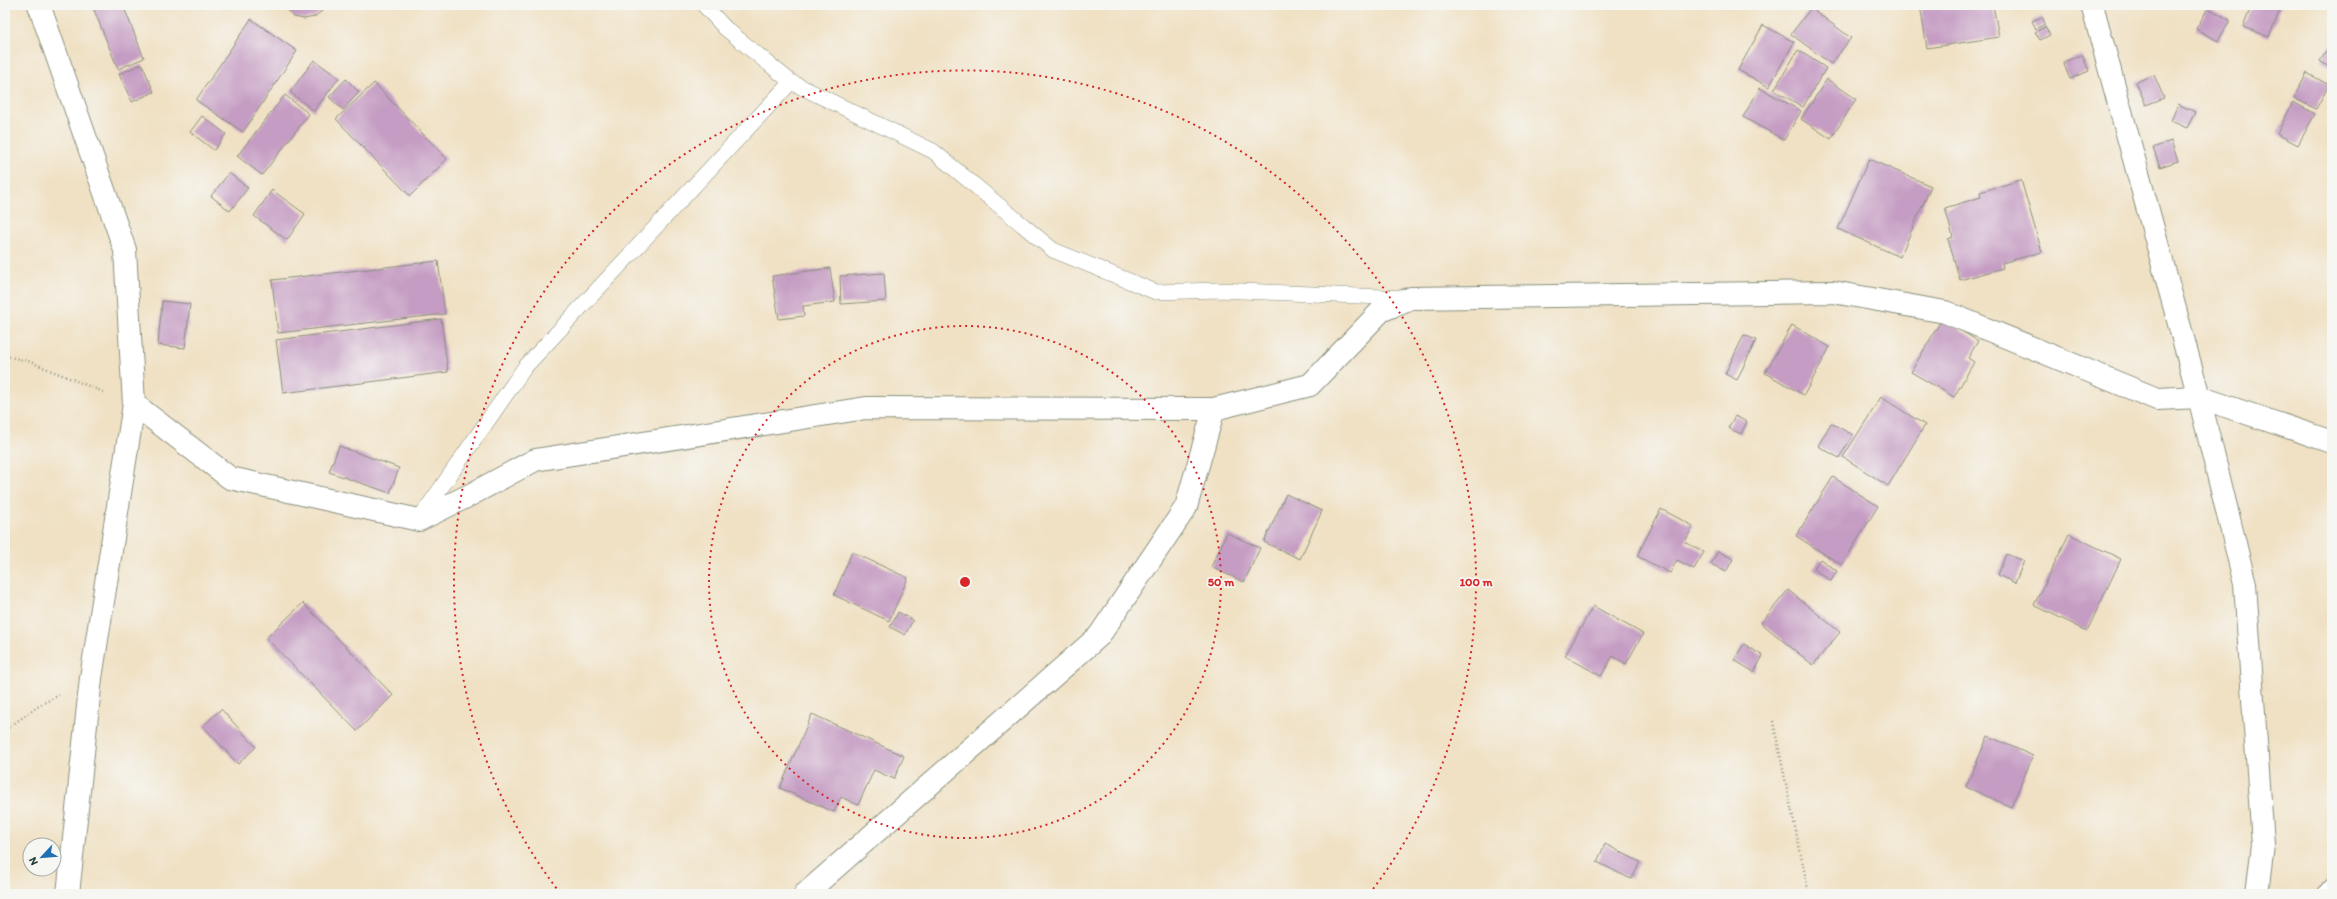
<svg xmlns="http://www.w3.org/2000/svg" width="2337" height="899" font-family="Itim,sans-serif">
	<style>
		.building { fill: #c59cc3 }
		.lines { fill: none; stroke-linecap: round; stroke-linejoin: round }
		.service-casing { stroke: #888f7c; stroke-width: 16 }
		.minor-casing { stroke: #888f7c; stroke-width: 24 }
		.path { stroke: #888f7c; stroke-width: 2.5; stroke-dasharray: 1 3; stroke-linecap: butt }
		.service { stroke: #fff; stroke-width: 15 }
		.minor { stroke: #fff; stroke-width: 22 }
		.ring { fill: none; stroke: #d62828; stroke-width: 2; stroke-dasharray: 2 4 }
		.centre { fill: #d62828; stroke: #f6f6f2; stroke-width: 2 }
		.ring-label { font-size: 12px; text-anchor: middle; font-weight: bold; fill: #d62828; stroke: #f6f6f2; stroke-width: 3.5; stroke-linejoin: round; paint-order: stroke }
	</style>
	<rect width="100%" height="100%" fill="#f6f6f2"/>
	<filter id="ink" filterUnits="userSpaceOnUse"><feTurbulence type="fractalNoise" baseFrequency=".025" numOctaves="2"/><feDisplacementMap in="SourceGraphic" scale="8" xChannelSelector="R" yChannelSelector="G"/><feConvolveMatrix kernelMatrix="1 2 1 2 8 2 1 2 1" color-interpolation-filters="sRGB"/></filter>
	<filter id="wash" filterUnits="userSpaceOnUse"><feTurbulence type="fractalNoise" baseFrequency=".012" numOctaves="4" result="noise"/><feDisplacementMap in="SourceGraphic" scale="16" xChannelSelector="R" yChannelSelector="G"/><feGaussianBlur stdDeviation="0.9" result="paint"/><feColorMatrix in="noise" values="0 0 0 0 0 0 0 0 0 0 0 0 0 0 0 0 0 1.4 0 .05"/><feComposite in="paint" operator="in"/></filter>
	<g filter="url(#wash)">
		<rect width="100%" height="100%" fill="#f0e1c4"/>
		<g id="blocks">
			<path class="building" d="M92 5H123L144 58 118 69Z
				M283 5H324L322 11 314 17 304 19 294 17Z
				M1920 5H1993L1999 37 1927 48Z
				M2252 5H2282L2269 37 2243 27Z
				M1811 8 1851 38 1831 64 1791 34Z
				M2208 8 2230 20 2218 41 2196 29Z
				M2042 17 2045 24 2036 29 2032 21Z
				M251 19 297 51 243 132 196 100Z
				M1763 25 1794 42 1769 87 1738 70Z
				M2045 27 2050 35 2040 40 2035 32Z
				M2332 43V69L2320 61Z
				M1798 50 1826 68 1803 107 1774 90Z
				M2082 55 2089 71 2070 79 2063 62Z
				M314 60 339 78 314 111 290 92Z
				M142 64 154 92 132 102 119 74Z
				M2307 73 2329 85 2316 109 2294 98Z
				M2154 75 2164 98 2146 105 2136 82Z
				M346 79 359 92 343 110 329 97Z
				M1827 79 1856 99 1831 139 1801 119Z
				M374 83 447 159 410 196 336 119Z
				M1760 88 1801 111 1784 140 1743 117Z
				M285 95 309 114 262 175 237 156Z
				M2293 102 2315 114 2298 145 2277 134Z
				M2178 104 2195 112 2187 128 2171 121Z
				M202 116 226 134 214 150 190 132Z
				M2171 141 2178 161 2160 167 2153 148Z
				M1869 159 1931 186 1900 257 1838 229Z
				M229 173 248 188 230 211 211 196Z
				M2021 180 2042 252 2002 263 2003 268 1960 280 1948 239 1953 237 1945 208 1981 197 1980 192Z
				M272 190 305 214 287 240 254 216Z
				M438 261 445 314 278 333 272 280Z
				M830 268 835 302 803 306 804 316 779 319 772 276Z
				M884 273 886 301 841 304 840 276Z
				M162 301 190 304 185 348 158 345Z
				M441 319 448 372 283 393 276 340Z
				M1942 319 1978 341 1968 358 1974 362 1954 397 1911 372Z
				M1792 325 1830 347 1804 395 1765 373Z
				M1744 335 1756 340 1737 380 1725 374Z
				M1881 397 1925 425 1888 486 1843 457Z
				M1735 416 1747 422 1741 434 1728 428Z
				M1831 423 1853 435 1839 458 1818 446Z
				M339 446 399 468 390 493 329 472Z
				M1833 477 1878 506 1842 565 1796 536Z
				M1286 494 1322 511 1300 559 1264 542Z
				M1661 509 1693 526 1685 542 1704 552 1694 569 1677 560 1670 573 1637 556Z
				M1227 533 1260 548 1244 582 1211 567Z
				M2069 534 2121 559 2087 631 2034 605Z
				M1718 551 1733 559 1726 572 1711 564Z
				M852 552 908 578 889 621 834 595Z
				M2006 554 2024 561 2015 583 1998 575Z
				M1820 559 1837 571 1831 581 1813 569Z
				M1788 590 1840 632 1813 665 1761 623Z
				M303 603 393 695 357 731 266 638Z
				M1593 606 1643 634 1626 664 1613 656 1601 676 1565 656Z
				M898 612 913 620 905 635 890 627Z
				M1744 644 1763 656 1754 672 1734 660Z
				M221 709 256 747 238 764 203 726Z
				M812 714 904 756 894 779 874 770 858 805 841 797 834 812 780 788Z
				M1988 736 2033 756 2011 807 1966 787Z
				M1605 844 1640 862 1631 879 1597 862Z"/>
		</g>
	</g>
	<g filter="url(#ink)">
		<use href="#blocks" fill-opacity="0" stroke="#888f7c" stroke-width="1"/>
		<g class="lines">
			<defs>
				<path id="service" d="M704 5 725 28 791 82 933 151 1053 250 1156 292 1218 290 1406 298
					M420 518 525 367 791 82"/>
				<path id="minor" d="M39 5 125 250 134 404 91 678 68 894
					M2092 5 2199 397 2245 584 2263 844 2257 894
					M134 404 230 478 419 520 470 495 535 460 866 408 1214 409 1310 385 1381 311 1411 298 1833 292 1945 312 2157 399 2199 397 2332 442
					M805 894 1099 636 1186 507 1214 409
					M2329 894 2332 890"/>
			</defs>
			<use href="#service" class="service-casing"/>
			<use href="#minor" class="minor-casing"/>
			<path class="path" d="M5 356 28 361 103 392
				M1773 721 1809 894
				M5 730 40 705 59 695"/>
			<use href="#service" class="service"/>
			<use href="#minor" class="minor"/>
		</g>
	</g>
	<g class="ring">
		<circle cx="965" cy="582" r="256"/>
		<path d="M560 893A511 511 0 1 1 1370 893"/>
	</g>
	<circle cx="965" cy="582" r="6" class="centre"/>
	<g class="ring-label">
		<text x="1221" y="586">50 m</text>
		<text x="1476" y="586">100 m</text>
	</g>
	<rect width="2337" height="899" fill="none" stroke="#f6f6f2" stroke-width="20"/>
	<g transform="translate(42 857) rotate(244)"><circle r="19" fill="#f6f6f2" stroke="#a0aca6"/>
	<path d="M0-3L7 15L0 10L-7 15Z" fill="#1f6fb2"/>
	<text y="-6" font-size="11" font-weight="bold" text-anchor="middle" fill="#1f3d34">N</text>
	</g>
</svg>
